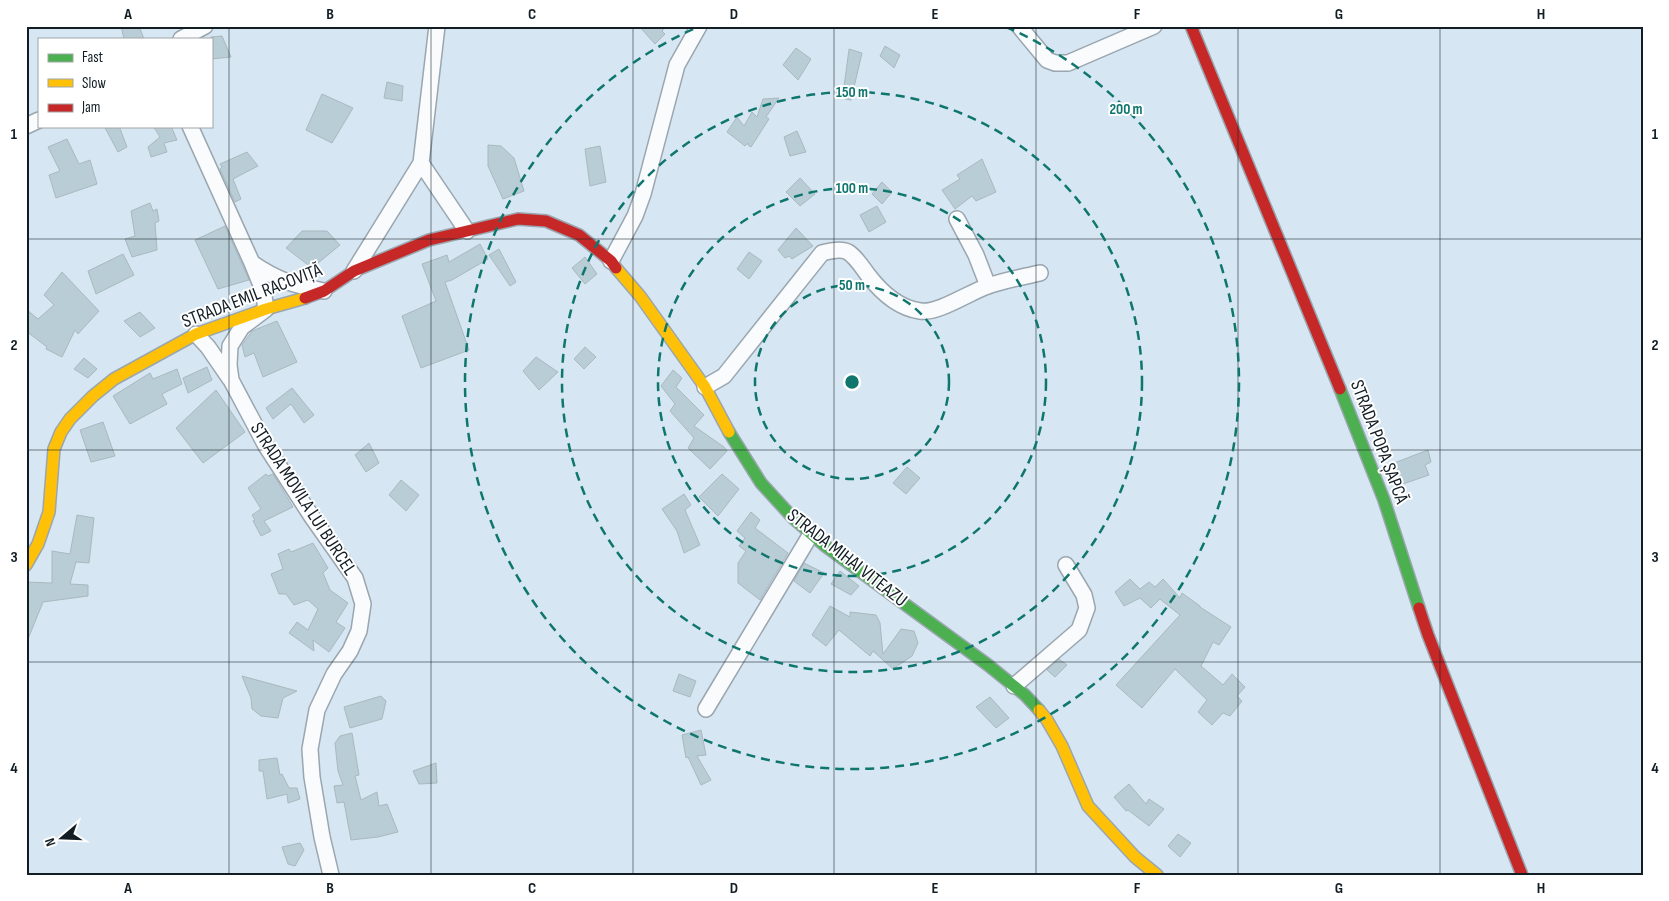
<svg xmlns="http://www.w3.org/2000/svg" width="1669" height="901" font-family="'Sofia Sans Condensed',sans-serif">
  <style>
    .building { fill: #b8cdd5; stroke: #abb8bf }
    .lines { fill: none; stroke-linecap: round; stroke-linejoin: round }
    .street-casing { stroke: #9aa6af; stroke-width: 18 }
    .fast-casing { stroke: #9aa6af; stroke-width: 14 }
    .slow-casing { stroke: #9aa6af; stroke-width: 14 }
    .jam-casing { stroke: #9aa6af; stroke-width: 14 }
    .street { stroke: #f9fbfd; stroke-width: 15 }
    .fast { stroke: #4caf50; stroke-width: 11 }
    .slow { stroke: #ffc107; stroke-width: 11 }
    .jam { stroke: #c62828; stroke-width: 11 }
    .grid { fill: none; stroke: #121d24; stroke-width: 1; stroke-opacity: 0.55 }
    .ring { fill: none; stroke: #0f766e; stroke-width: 2.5; stroke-dasharray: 9 6 }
    .labels { text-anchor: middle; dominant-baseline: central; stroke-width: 4; stroke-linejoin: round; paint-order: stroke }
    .street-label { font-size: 19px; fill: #121d24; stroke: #fff }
    .centre { fill: #0f766e; stroke: #fff; stroke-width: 2.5 }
    .ring-label { font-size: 15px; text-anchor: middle; font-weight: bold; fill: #0f766e; stroke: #fff; stroke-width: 4; stroke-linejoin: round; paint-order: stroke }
    .neatline { fill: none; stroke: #121d24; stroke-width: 2 }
    .grid-label { font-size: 16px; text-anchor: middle; font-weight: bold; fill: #121d24 }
  </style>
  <rect width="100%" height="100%" fill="#d6e6f2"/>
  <path class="building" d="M121,26H139L144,39H124Z
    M639,26H666L662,31L665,34L655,44Z
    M222,36L231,57L211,59V37Z
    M885,46L900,55L894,68L880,56Z
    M796,48L811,59L798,80L783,65Z
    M849,49L862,53L851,100L845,99L846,86L844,87Z
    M387,82L403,86L402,101L384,98Z
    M322,94L353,108L332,143L306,130Z
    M779,98L766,117L769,119L751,147L748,145V143L745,146L727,132L737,117L744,126L752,112L757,117L763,99Z
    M104,126H119L127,147L118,152Z
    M153,126H171L177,140L164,143L167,152L151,157L148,147L160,137Z
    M797,131L806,152L790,156L784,137Z
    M67,139L79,164L90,160L97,184L56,198L49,175L60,171L48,147Z
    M488,145L501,146L514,158L524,191L503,199L488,166Z
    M600,146L606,182L590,186L585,149Z
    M247,152L258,166L233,179L241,199L235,202L220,169L222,167L220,164Z
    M982,159L996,192L976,201L972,196L955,209L942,190L960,179L957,175Z
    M800,178L815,194L800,206L786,192Z
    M882,182L892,192L882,204L872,194Z
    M150,203L153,211L157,209L159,221L155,223L157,250L132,257L125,239L135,236L131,211Z
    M877,206L886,222L869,232L860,215Z
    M225,226L249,280L218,289L195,240Z
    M796,228L813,246L792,259L789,256L785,258L778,250Z
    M302,231H327L340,245L312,268L286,248Z
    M480,244L488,259L452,280L445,282L469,350L421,368L402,316L436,301L422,264L447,255L449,262Z
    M499,249L516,282L510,286L489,255Z
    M749,252L762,261L749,279L737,269Z
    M123,254L134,275L96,294L88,271Z
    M585,257L597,274L585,284L572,268Z
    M62,272L99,311L78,334L75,330L62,357L46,349L47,347L26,331V309L38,319L54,305L44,295Z
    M140,312L155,328L140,337L124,321Z
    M277,321L297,362L263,377L254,353L245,357L242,345L252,331Z
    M585,347L596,357L584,369L574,359Z
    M536,357L558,372L539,390L523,371Z
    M84,358L97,369L88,378L74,369Z
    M207,367L212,380L188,393L183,378Z
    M177,369L182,384L162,394L167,404L130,424L113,396L150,373L153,379Z
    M673,370L682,378L676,387L704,415L694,426L724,447L727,451L710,469L688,448L694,438L670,411L675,404L661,386Z
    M292,388L314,415L304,423L291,404L273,419L266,408Z
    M216,390L245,432L203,463L176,428Z
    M103,422L115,456L91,462L80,430Z
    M369,443L379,463L366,472L355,455Z
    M1428,450L1431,462L1425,465L1429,475L1403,484L1394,463Z
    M907,467L920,478L906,494L893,483Z
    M266,474L268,476L273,474L293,507L264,521L271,531L261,536L253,521L255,520L252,515L261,509L248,488Z
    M722,474L739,489L718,516L699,497Z
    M401,480L419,495L406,511L389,495Z
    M684,494L691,505L685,510L700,545L684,553L677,531L662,509Z
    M751,512L760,520L755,528L788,553L760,600L738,583V563L746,551L739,546L745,538L737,531Z
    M77,515L94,518L89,563L76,562L70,584L88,585V596L43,602L26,644V582L52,583V551L70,554Z
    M313,543L328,568L323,573L330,590L348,603L336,622L345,628L329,652L313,640L314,651L289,633L297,622L308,630L318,609L308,600L294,605L286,594H279L271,574L283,569L278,554L289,549L291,552Z
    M804,563L824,573L810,593L794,581Z
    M840,571L859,586L851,595L831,584Z
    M1130,579L1140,589L1149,582L1155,587L1163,579L1180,598L1182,593L1200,606V607L1231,627L1219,645L1213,642L1201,666L1223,685L1232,674L1245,687L1237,696L1242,701L1230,716L1223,713L1212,725L1198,712L1207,700L1175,669L1142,708L1116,685L1180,615L1160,599L1151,608L1140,598L1124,606L1115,592Z
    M830,606L850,617V612L876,615L880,623L883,654L901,629L914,631L918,643L912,656L893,669L873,651L870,656L839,630L826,646L812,635Z
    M1059,659L1067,665L1055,677L1047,670Z
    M679,674L696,681L690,697L673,691Z
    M242,676L297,691L283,698L278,718L261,716L252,709L251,698Z
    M381,696L386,701L382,719L350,728L344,707Z
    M990,697L1009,718L996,728L976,707Z
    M701,730L706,755L697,756L711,780L701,785L688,757L686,758L682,735Z
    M352,733L359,775L355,776L361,800L377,792L379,806L387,804L398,832L378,837L351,840L344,802L337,803L334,786L343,785L338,771L335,743L340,736Z
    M277,758L280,775L282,774L289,788H297L300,799L288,803L287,794L267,799L263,771H259V760Z
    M436,763L437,783L419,784L413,771Z
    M1129,784L1146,804L1149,799L1164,809L1149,826L1128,810L1126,811L1114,797Z
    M1178,834L1191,843L1180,857L1168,846Z
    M300,843L304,850L295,866L288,864L282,847Z"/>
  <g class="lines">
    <defs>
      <path id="street" d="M1019,26L1047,60L1055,63H1068L1154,26
        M181,39L205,26
        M26,126L39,120
        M190,126L252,263C278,281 294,285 324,291
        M421,163L467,231
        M957,219L976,255L988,286
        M611,261L635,216L643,194L677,65L699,26
        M252,263L263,290L266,309L242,327L230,346L229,365L231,380L266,446L312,517L355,578L363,604L359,631L350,651L334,674L317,710L310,749L312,777L322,837L331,875
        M354,271L421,163L437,26
        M196,334L208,347L230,379
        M705,387L724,376L822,253C829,251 841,248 848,252C856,257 862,267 868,275C881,292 898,308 920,311C938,314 970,292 988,286C1005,280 1023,277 1040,273
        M1014,686L1079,630L1087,608L1084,595L1066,565
        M706,709L811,534"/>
      <path id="fast" d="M1340,389L1384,500L1419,608
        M729,432L761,483L793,518L824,545L988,665L1025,695L1039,710"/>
      <path id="slow" d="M616,268L640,296L705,387L729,432
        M26,565L38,544L49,512L54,449L61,432L70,419L93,396L114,379L196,334L266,309L305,298
        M1039,710L1047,720L1062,746L1088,806L1135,857L1157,875"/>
      <path id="jam" d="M1191,26L1340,389
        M305,298L324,291L354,271L429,240L518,219L546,221L579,235L611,261L616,268
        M1419,608L1428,635L1522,875"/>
    </defs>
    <use href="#street" class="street-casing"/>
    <use href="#fast" class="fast-casing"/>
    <use href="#slow" class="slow-casing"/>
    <use href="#jam" class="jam-casing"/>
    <use href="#street" class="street"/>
    <use href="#fast" class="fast"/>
    <use href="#slow" class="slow"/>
    <use href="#jam" class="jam"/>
  </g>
  <path class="grid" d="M229,26V875M431,26V875M633,26V875M834,26V875M1036,26V875M1238,26V875M1440,26V875M26,239H1643M26,450H1643M26,662H1643"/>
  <g class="ring">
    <circle cx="852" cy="382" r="97"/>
    <circle cx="852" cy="382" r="194"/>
    <circle cx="852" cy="382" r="290"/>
    <path d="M1006 27A387 387 0 1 1 698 27"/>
  </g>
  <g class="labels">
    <g class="street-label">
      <text transform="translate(252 296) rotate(-21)">STRADA EMIL RACOVIȚĂ</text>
      <text transform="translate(1379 442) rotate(69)">STRADA POPA ȘAPCĂ</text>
      <text transform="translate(303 499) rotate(57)">STRADA MOVILA LUI BURCEL</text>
      <text transform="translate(847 558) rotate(38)">STRADA MIHAI VITEAZU</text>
    </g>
  </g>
  <circle cx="852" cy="382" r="8" class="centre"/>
  <g class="ring-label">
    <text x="852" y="97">150 m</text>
    <text x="1126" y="114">200 m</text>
    <text x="852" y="193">100 m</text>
    <text x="852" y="290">50 m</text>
  </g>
  <rect width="1669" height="901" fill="none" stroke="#ffffff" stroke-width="55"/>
  <rect x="38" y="38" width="175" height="90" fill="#ffffff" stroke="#a0a5a7"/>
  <rect x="48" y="54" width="25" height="8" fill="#4caf50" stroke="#a0a5a7"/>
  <text x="82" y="62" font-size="15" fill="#121d24">Fast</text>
  <rect x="48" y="79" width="25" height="8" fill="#ffc107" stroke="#a0a5a7"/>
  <text x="82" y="88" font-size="15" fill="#121d24">Slow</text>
  <rect x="48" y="104" width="25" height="8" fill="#c62828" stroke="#a0a5a7"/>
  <text x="82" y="112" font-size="15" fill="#121d24">Jam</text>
  <g transform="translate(62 838) rotate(251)" stroke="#ffffff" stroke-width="4" paint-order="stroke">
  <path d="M0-4L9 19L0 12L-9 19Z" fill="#121d24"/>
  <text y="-8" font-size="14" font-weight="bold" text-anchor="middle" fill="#121d24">N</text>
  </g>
  <rect x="28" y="28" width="1614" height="846" class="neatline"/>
  <g class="grid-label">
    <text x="128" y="19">A</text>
    <text x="330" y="19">B</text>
    <text x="532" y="19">C</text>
    <text x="734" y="19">D</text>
    <text x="935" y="19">E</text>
    <text x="1137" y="19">F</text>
    <text x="1339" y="19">G</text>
    <text x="1541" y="19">H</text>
    <text x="14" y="139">1</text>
    <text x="1655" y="139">1</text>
    <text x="14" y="350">2</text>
    <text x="1655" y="350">2</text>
    <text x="14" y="562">3</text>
    <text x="1655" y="562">3</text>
    <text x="14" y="773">4</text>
    <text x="1655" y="773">4</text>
    <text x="128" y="893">A</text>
    <text x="330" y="893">B</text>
    <text x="532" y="893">C</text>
    <text x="734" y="893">D</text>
    <text x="935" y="893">E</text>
    <text x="1137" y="893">F</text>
    <text x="1339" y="893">G</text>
    <text x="1541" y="893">H</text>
  </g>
</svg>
